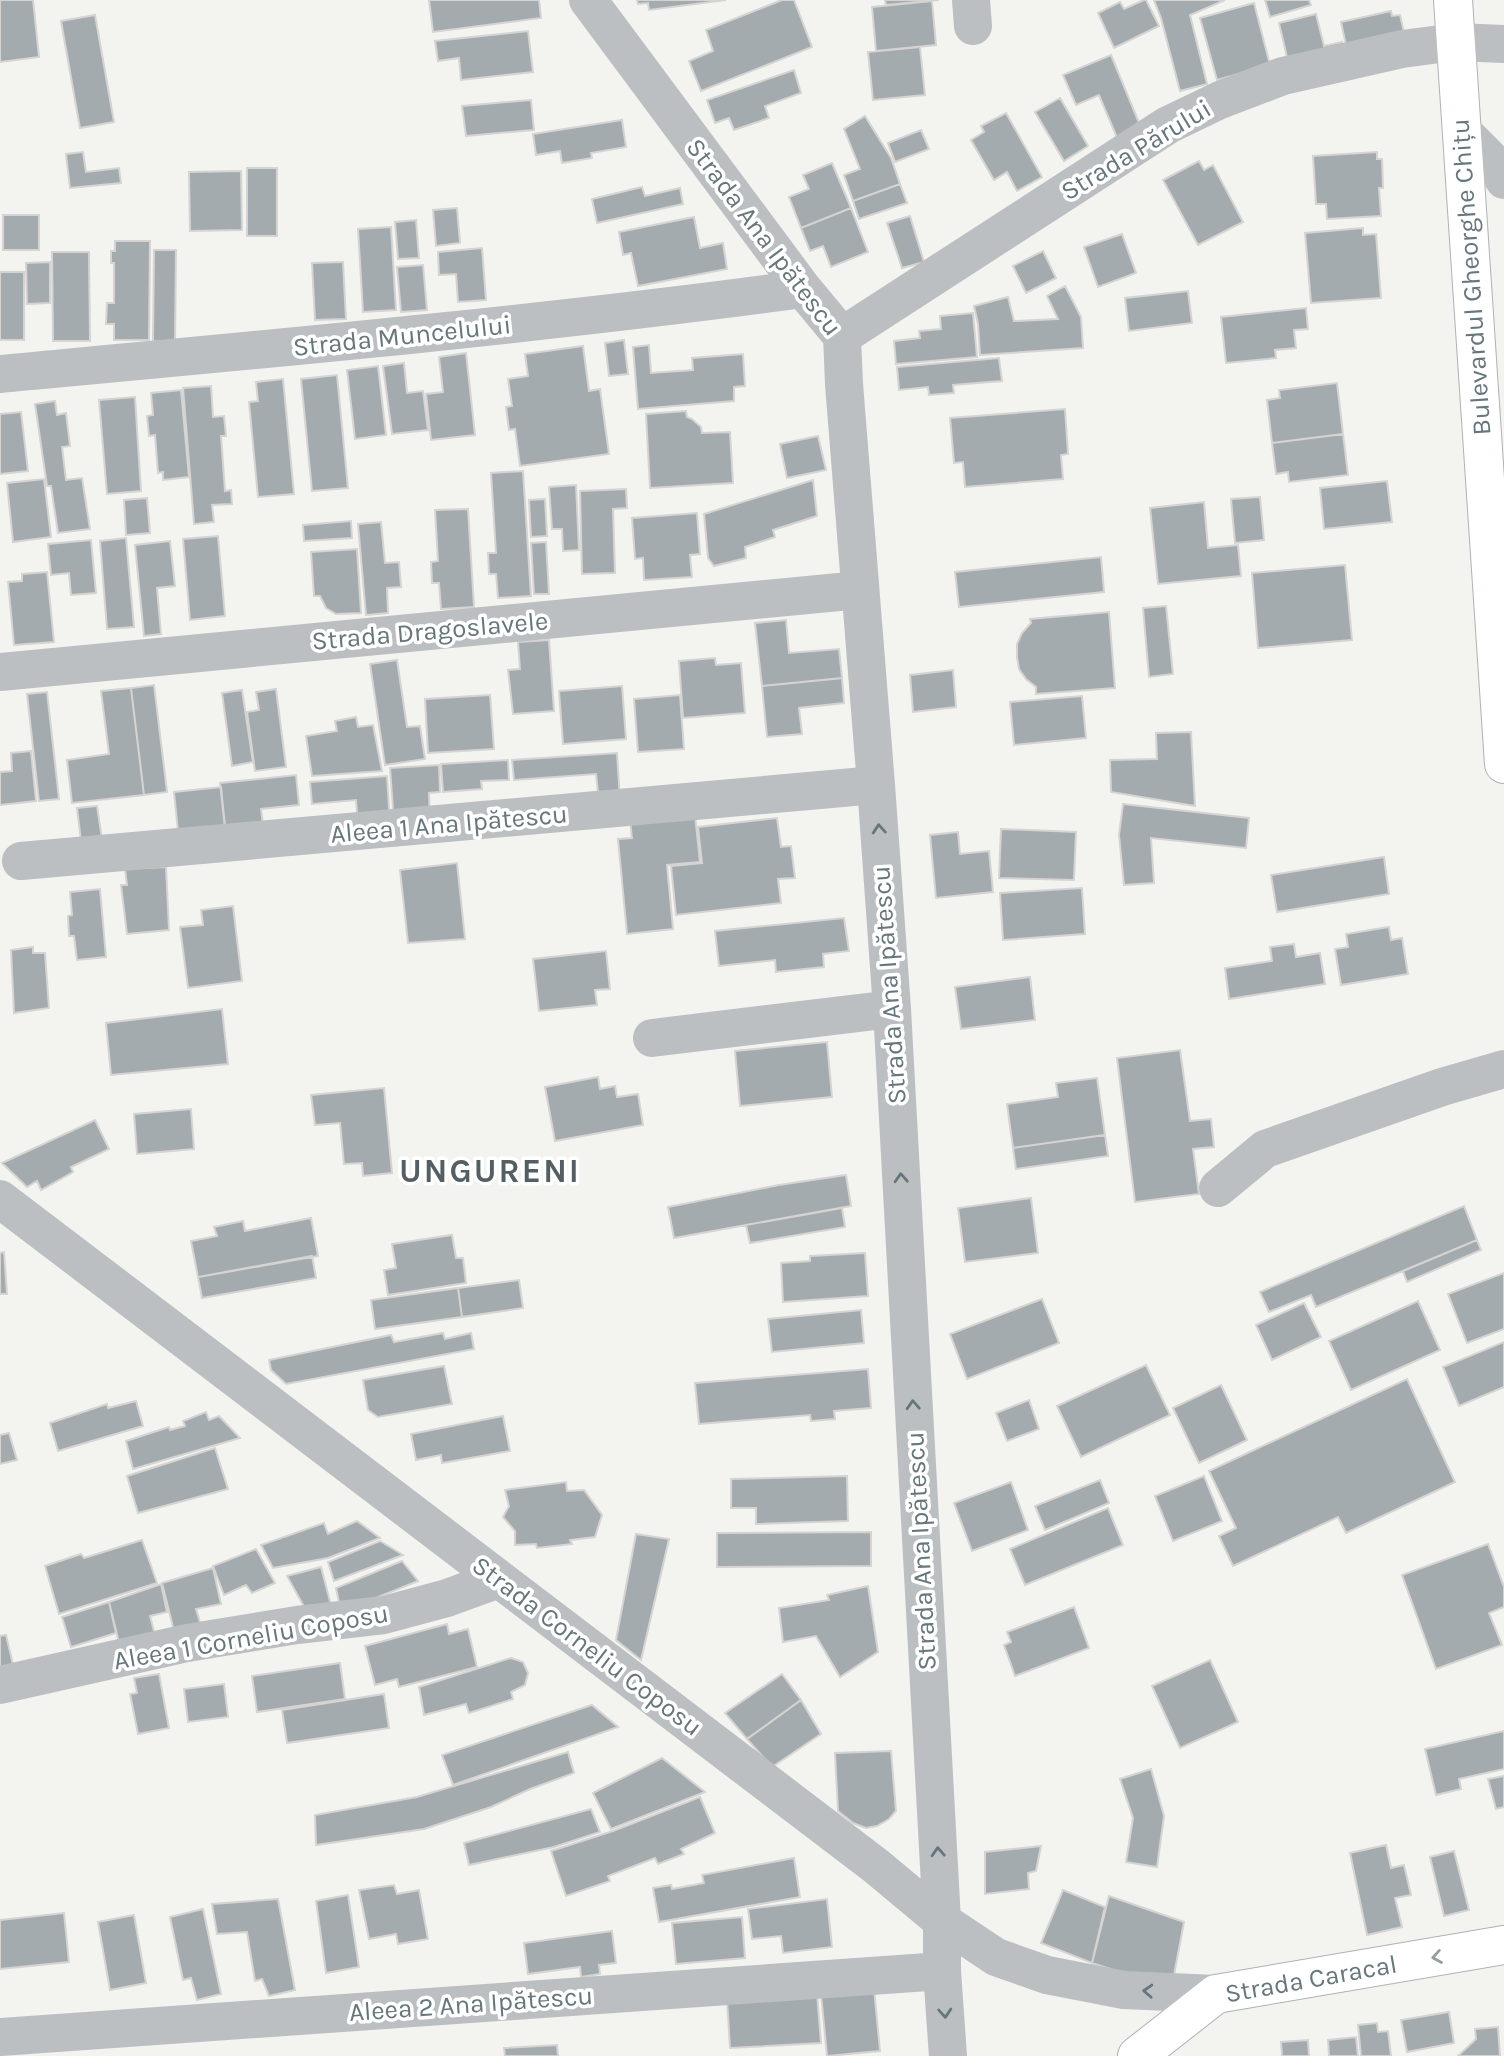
<svg xmlns="http://www.w3.org/2000/svg" width="1504" height="2056" font-family="Karla,sans-serif">
  <style>
    .building { fill: #a3abae; stroke: #d5d4d3; stroke-width: 2 }
    .lines { fill: none; stroke-linecap: round; stroke-linejoin: round }
    .major-casing { stroke: #adb2b4; stroke-width: 40 }
    .minor { stroke: #bbbfc1; stroke-width: 38 }
    .major { stroke: #fff; stroke-width: 38 }
    .oneway { stroke: #66767d }
    .oneway2 { stroke: #949fa4 }
    .labels { text-anchor: middle; dominant-baseline: central; stroke-width: 7; stroke-linejoin: round; paint-order: stroke }
    .street-label { font-size: 26px; fill: #66767d; stroke: #fff }
    .district-label { font-size: 33px; font-weight: bold; letter-spacing: 2px; fill: #535f63; stroke: #fff }
  </style>
  <rect width="100%" height="100%" fill="#f3f3f0"/>
  <path class="building" d="M0,0H33L39,57L0,62Z
    M429,0H539L541,18L433,32Z
    M637,0H726L649,10L648,3L638,4Z
    M782,0H794L812,47L701,91L689,61L713,51L706,30Z
    M885,0H939L886,5Z
    M1144,0H1146L1159,26L1114,48L1098,13L1120,2L1124,9Z
    M1154,0H1225L1190,15L1207,84L1180,91L1161,18Z
    M1265,0H1309L1311,5L1270,17Z
    M932,1L936,45L876,51L872,7Z
    M1254,3L1270,65L1217,80L1200,18Z
    M1391,11L1392,16L1400,15L1405,37L1347,50L1341,22Z
    M1316,14L1324,46L1342,42L1346,56L1290,70L1279,23Z
    M95,15L114,122L80,128L61,21Z
    M528,31L533,72L461,80L459,58L438,61L435,41Z
    M920,47L925,95L873,100L868,52Z
    M1111,55L1142,130L1118,140L1099,95L1076,105L1063,75Z
    M794,70L801,93L765,106L769,118L734,130L729,118L715,123L707,100Z
    M1060,98L1088,146L1064,161L1035,112Z
    M531,100L534,130L466,136L462,106Z
    M1006,113L1042,177L1017,191L1007,172L994,180L971,140L984,132L981,126Z
    M865,116L891,158L900,184L853,201L844,175L860,169L844,129Z
    M622,120L626,147L591,153L592,158L562,163L560,151L536,155L533,134Z
    M921,130L929,149L895,162L888,143Z
    M83,152L86,172L119,168L121,183L70,188L66,154Z
    M1377,152V159H1382L1383,188H1379L1381,216L1327,219L1326,204H1316L1313,156Z
    M1199,161L1204,170L1213,165L1243,222L1198,245L1163,180Z
    M832,163L851,208L801,228L789,197L809,189L803,175Z
    M247,168H277V236H247Z
    M241,171L242,230L190,231L189,172Z
    M900,184L907,203L859,219L853,201Z
    M642,187L645,196L680,188L683,204L597,223L592,199Z
    M457,208L460,243L436,246L433,210Z
    M851,208L868,252L831,267L823,246L810,251L801,228Z
    M3,215H39V250H3Z
    M910,216L924,262L902,268L887,223Z
    M694,217L700,248L723,243L727,269L638,286L631,253L623,255L619,232Z
    M416,220L419,258L398,259L395,222Z
    M391,227L396,310L363,312L358,229Z
    M1363,228V235L1376,234L1381,298L1311,303L1305,233Z
    M1122,234L1136,273L1098,287L1084,247Z
    M115,241H150L149,340H114V324H106L107,303H114V263H111V251H115Z
    M482,248L486,300L458,302L456,274L439,275L438,252Z
    M154,250H176L175,342L153,341Z
    M1043,251L1056,278L1026,293L1013,266Z
    M52,252H89L90,341H53Z
    M50,262V303L27,304L26,263Z
    M343,262L346,319L315,320L312,263Z
    M423,265L427,310L401,312L397,267Z
    M0,272H24V340H0Z
    M1065,286L1081,317L1083,348L980,355L978,324L974,306L1008,297L1014,321L1058,319L1047,296Z
    M1188,291L1192,323L1129,331L1125,298Z
    M1306,308L1308,329L1294,330L1296,348L1275,350L1276,358L1226,363L1221,317Z
    M973,313L977,357L896,364L894,341L920,338L919,331L941,329L940,316Z
    M624,340L628,374L609,376L605,343Z
    M649,345L651,373L693,370L692,358L743,354L745,386L734,387V401L638,409L633,347Z
    M583,346L589,391L600,389L609,454L520,466L515,429L509,430L506,407L512,406L508,379L528,376L525,354Z
    M466,353L475,435L431,440L426,394L443,392L439,357Z
    M999,358L1002,381L953,385L954,393L929,395L928,387L899,390L897,367Z
    M404,363L407,393L423,391L428,430L392,434L383,366Z
    M378,366L386,435L355,439L347,370Z
    M337,375L348,488L312,491L301,379Z
    M283,379L294,494L258,497L249,402L258,401L256,382Z
    M1337,383L1343,434L1272,443L1267,400L1280,398L1279,390Z
    M211,386L213,417L224,416L226,436H221L225,491L231,490L232,504L212,505L214,522L194,524L183,388Z
    M181,390L189,477L163,480V472L158,473L155,435L149,436L147,416L153,415L151,393Z
    M135,397L141,491L107,494L99,400Z
    M55,401L57,415L66,413L70,446L62,447L66,480L82,478L90,529L58,533L51,486H47L35,404Z
    M1065,409L1068,454L1061,455L1063,479L965,487L963,462L954,463L950,418Z
    M686,411L687,417L692,419L701,427L702,433L730,432L733,483L650,488L646,414Z
    M21,412L28,471L0,474V414Z
    M1343,434L1348,475L1289,482L1288,472L1276,474L1272,443Z
    M818,436L826,470L787,478L780,444Z
    M523,471L531,596L498,598L496,574H489L488,553H496L491,473Z
    M44,479L51,537L13,542L7,483Z
    M813,480L817,516L773,530L775,537L745,547L746,558L714,566L708,558L704,514Z
    M1387,481L1392,522L1324,529L1320,488Z
    M576,485L579,550L563,551L562,529H552L549,487Z
    M626,489L627,508L613,509L615,573L582,574L580,491Z
    M1260,497L1264,540L1235,543L1231,499Z
    M147,498L150,533L126,535L124,500Z
    M545,499L547,536L531,537L529,500Z
    M1204,502L1208,548L1238,545L1241,576L1158,584L1150,508Z
    M468,509L474,607L441,609L439,583H432L431,562L438,561L435,510Z
    M697,513L700,554L690,555L692,577L644,580L643,558L635,559L632,518Z
    M351,521L352,538L304,541L303,525Z
    M381,522L385,563L399,562L401,587L387,588L388,613L366,615L358,524Z
    M218,536L225,616L190,620L183,539Z
    M126,538L134,627L107,629L100,541Z
    M91,540L96,593L71,595L69,573L51,575L48,544Z
    M170,541L175,586L157,588L161,634L144,636L135,545Z
    M546,542L549,594H534L531,543Z
    M357,549L361,613L336,614L326,608L320,596H314L311,552Z
    M1101,557L1104,592L959,607L955,572Z
    M1345,565L1352,640L1258,648L1252,573Z
    M47,572L54,642L14,645L8,582L22,581V574Z
    M1166,606L1173,674L1149,677L1143,608Z
    M1109,612L1115,688L1036,694V687L1026,679L1019,669L1017,657V644L1022,633L1031,623L1030,619Z
    M786,620L789,653L839,649L842,678L762,686L755,623Z
    M549,640L554,711L513,714L508,670L520,669L518,642Z
    M715,658L716,665L741,663L745,713L683,718L679,661Z
    M397,660L407,727L420,726L425,759L385,765L370,664Z
    M953,670L956,707L913,712L910,675Z
    M842,678L844,703L799,708L802,734L767,737L762,686Z
    M154,685L167,792L144,795L131,688Z
    M622,686L626,739L563,744L559,691Z
    M131,688L144,795L72,803L67,760L109,754L101,691Z
    M276,689L286,767L255,771L247,712L259,710L256,692Z
    M242,690L253,762L232,766L222,693Z
    M47,692L59,799L39,801L27,694Z
    M490,695L494,749L428,753L425,699Z
    M680,695L684,749L638,752L634,699Z
    M1082,696L1086,738L1014,745L1010,702Z
    M356,717L358,727L373,725L382,771L312,776L306,736L337,731L335,721Z
    M1191,732L1195,806L1111,792L1110,760L1157,759L1156,733Z
    M31,751L36,801L0,805V772L12,771L11,753Z
    M617,753L620,799L599,801L596,774L514,780L512,760Z
    M508,760L509,780L481,781L482,789L443,792L441,764Z
    M439,765L440,792L429,793L430,820L394,823L390,768Z
    M296,775L299,805L261,809L264,834L226,838L220,783Z
    M387,776L390,823L358,825L356,800L312,804L310,782Z
    M221,787L226,836L179,841L174,792Z
    M1123,804L1249,818L1246,848L1151,838L1154,883L1124,885L1119,835Z
    M97,806L102,839L81,841L77,808Z
    M695,815L700,862L667,865L673,929L627,934L618,839L632,838L630,821Z
    M777,818L781,847L791,846L795,878L778,879L781,903L676,915L671,866L702,863L698,827Z
    M1001,829L1076,832L1074,880L999,878Z
    M958,832L960,854L989,851L993,892L936,898L930,835Z
    M1384,857L1389,894L1277,912L1271,875Z
    M457,863L465,939L408,943L400,870Z
    M166,867L169,930L127,934L121,885H127L125,869Z
    M1082,888L1085,934L1003,940L1000,893Z
    M100,889L106,957L77,960L74,936H69L68,916L72,915L70,892Z
    M233,906L242,981L188,988L180,927L203,925L201,910Z
    M844,918L849,951L823,954L824,967L776,972L775,960L719,966L715,931Z
    M1389,927L1391,940L1402,938L1408,974L1341,985L1335,949L1348,947L1346,934Z
    M1294,944L1296,957L1320,953L1325,984L1229,999L1225,968L1272,961L1270,947Z
    M33,947V953H45L49,1008L14,1013L11,950Z
    M606,951L610,989L595,990L597,1005L539,1011L533,959Z
    M1030,977L1035,1020L961,1029L955,987Z
    M222,1009L228,1064L111,1075L106,1023Z
    M827,1042L832,1097L740,1106L735,1051Z
    M1180,1050L1190,1121L1211,1119L1214,1147L1193,1149L1199,1194L1135,1202L1117,1058Z
    M598,1077L600,1089L615,1086L617,1097L638,1094L643,1125L555,1141L545,1087Z
    M1097,1078L1105,1135L1013,1148L1007,1104L1058,1097L1056,1083Z
    M384,1088L392,1173L363,1176L362,1163L344,1164L340,1123L315,1125L311,1095Z
    M191,1109L194,1149L137,1154L134,1114Z
    M95,1120L109,1149L71,1167L73,1172L41,1190L37,1181L27,1187L2,1163Z
    M1105,1135L1108,1156L1016,1169L1013,1148Z
    M846,1175L851,1206L674,1238L668,1207L779,1185Z
    M1031,1198L1038,1253L965,1262L958,1208Z
    M1464,1206L1477,1240L1316,1307L1311,1295L1269,1312L1260,1292Z
    M842,1208L845,1227L750,1243L746,1225Z
    M311,1218L318,1256L198,1277L191,1241L217,1236L214,1227L243,1221L245,1231Z
    M452,1235L456,1258H463L466,1283L388,1295L384,1270L396,1268L392,1244Z
    M1477,1240L1481,1250L1407,1282L1403,1271Z
    M4,1252L7,1294H0V1253Z
    M865,1253L868,1296L783,1302L781,1263L810,1261V1256Z
    M312,1256L316,1278L202,1298L198,1277Z
    M1504,1273V1329L1467,1343L1448,1294Z
    M519,1280L523,1308L462,1317L458,1288Z
    M458,1288L462,1317L375,1329L371,1300Z
    M1042,1299L1059,1343L967,1379L950,1334Z
    M1418,1301L1440,1350L1351,1390L1329,1341Z
    M1304,1303L1321,1337L1272,1360L1256,1325Z
    M861,1310L864,1343L772,1352L768,1319Z
    M443,1333L445,1339L471,1333L474,1349L286,1384L271,1370L269,1360L391,1335L394,1342Z
    M1504,1342V1387L1459,1406L1443,1367Z
    M1146,1365L1170,1415L1081,1457L1057,1406Z
    M444,1366L452,1404L378,1417L368,1410L363,1380Z
    M868,1369L871,1408L834,1411L835,1419L811,1421L810,1415L699,1424L695,1383Z
    M1407,1379L1455,1482L1346,1533L1338,1517L1233,1566L1219,1536L1236,1528L1209,1471Z
    M1221,1385L1247,1440L1199,1463L1173,1408Z
    M1029,1400L1039,1429L1007,1441L996,1413Z
    M136,1401L143,1426L58,1451L50,1423L107,1404L108,1408Z
    M206,1412L209,1420L219,1416L240,1438L133,1469L126,1441L169,1427L170,1430L185,1426L183,1421Z
    M503,1416L510,1451L442,1463L441,1455L416,1460L411,1434Z
    M9,1433L17,1460L0,1464V1435Z
    M215,1448L228,1489L138,1513L127,1476Z
    M847,1476L848,1521L756,1524V1508H731V1479Z
    M1204,1476L1222,1521L1173,1541L1155,1496Z
    M1100,1480L1109,1503L1045,1530L1035,1506Z
    M566,1482L567,1491L584,1490L602,1515L595,1537L570,1540L572,1544L537,1548L536,1544L515,1545V1531L503,1517L509,1506L505,1490Z
    M1011,1482L1028,1530L972,1551L954,1503Z
    M1108,1508L1123,1545L1025,1585L1010,1549Z
    M357,1521L380,1538L328,1558L273,1568L261,1545L324,1523L328,1534Z
    M871,1532V1566L717,1567V1533Z
    M636,1534L669,1539L641,1660L616,1640Z
    M142,1540L157,1583L59,1614L45,1566L81,1554L84,1558Z
    M380,1541L403,1555L334,1581L328,1562Z
    M1488,1544L1504,1587V1607L1489,1613L1502,1645L1436,1669L1402,1575Z
    M256,1549L275,1583L252,1593L246,1585L224,1595L213,1566Z
    M402,1561L418,1581L341,1612L336,1588Z
    M321,1567L332,1609L307,1612L287,1576Z
    M213,1568L221,1604L196,1609L202,1629L175,1635L162,1583Z
    M161,1584L167,1612L150,1616L156,1639L120,1647L109,1602Z
    M868,1586L878,1652L840,1677L816,1636L783,1642L779,1608L829,1600L827,1595Z
    M109,1602L116,1633L71,1647L62,1617Z
    M1074,1607L1089,1648L1015,1676L1004,1645L1011,1642L1007,1632Z
    M447,1624L449,1634L468,1629L477,1667L399,1687L397,1679L375,1685L365,1646Z
    M6,1635L15,1673L0,1676V1636Z
    M511,1658L523,1662L528,1673L525,1685L511,1692L513,1699L469,1713L466,1704L424,1715L419,1687Z
    M1210,1660L1238,1722L1180,1748L1152,1686Z
    M340,1663L345,1699L257,1712L252,1676Z
    M159,1674L169,1728L138,1734L130,1694L137,1693L134,1678Z
    M782,1674L801,1700L747,1739L725,1713Z
    M224,1684L228,1717L188,1722L184,1689Z
    M384,1694L389,1728L287,1743L282,1710Z
    M801,1700L821,1734L772,1767L747,1739Z
    M592,1705L618,1727L453,1785L442,1755Z
    M1504,1731V1769L1459,1779L1461,1789L1436,1795L1425,1749Z
    M891,1751L896,1811L889,1819L877,1826L866,1828L853,1823L838,1811L835,1753Z
    M568,1752L574,1773L530,1789L491,1807L424,1829L316,1845L315,1815L417,1797Z
    M662,1758L705,1792L611,1829L593,1793Z
    M1151,1769L1164,1816L1157,1867L1126,1862L1133,1818L1120,1779Z
    M1504,1776V1807L1496,1809L1488,1779Z
    M700,1797L715,1833L681,1849L684,1854L658,1864L655,1858L608,1876L610,1881L566,1896L551,1851L613,1831Z
    M591,1809L600,1832L554,1847L469,1865L464,1843Z
    M1386,1845L1391,1868L1404,1865L1411,1895L1395,1898L1402,1927L1367,1935L1350,1853Z
    M1041,1846L1036,1871L1028,1873L1029,1889L985,1894V1852Z
    M1454,1851L1469,1910L1444,1916L1430,1857Z
    M794,1858L800,1897L659,1922L653,1888L671,1885L672,1889L704,1883L702,1875Z
    M394,1885L397,1894L419,1890L428,1939L398,1944L396,1934L369,1939L359,1890Z
    M1063,1890L1105,1907L1092,1963L1041,1943Z
    M348,1895L359,1967L326,1973L316,1901Z
    M1109,1896L1184,1922L1174,1975L1141,1979L1092,1963Z
    M278,1899L295,1990L269,1996L262,1979L255,1981L247,1932L217,1934L212,1904Z
    M827,1899L832,1947L783,1953L781,1936L752,1939L748,1909Z
    M203,1909L221,1994L197,2000L191,1978L183,1980L170,1917Z
    M64,1913L69,1962L0,1969V1920Z
    M134,1915L146,1983L110,1990L98,1922Z
    M742,1917L745,1958L676,1964L672,1923Z
    M612,1931L616,1963L599,1965L600,1974L581,1977L580,1967L528,1974L524,1943Z
    M874,1989L880,2051L827,2056L821,1994Z
    M817,1993L821,2043L730,2048L727,1999Z
    M1449,2012L1454,2043L1407,2052L1401,2020Z
    M1377,2023L1378,2032L1388,2031L1391,2056H1361L1358,2025Z
    M1498,2027L1500,2056H1458L1476,2039L1475,2029Z
    M1356,2037L1358,2056H1329L1328,2040Z
    M1308,2040L1309,2056H1282L1281,2042Z
    M557,2045L558,2056H505L504,2048Z"/>
  <g class="lines">
    <defs>
      <path id="major" d="M1453,0L1504,764
        M1137,2056L1216,1994L1504,1945"/>
    </defs>
    <use href="#major" class="major-casing"/>
    <path class="minor" d="M588,0L803,289L842,336L844,384L876,785L892,1009L942,1921V1971L948,2056
      M971,0L973,26
      M1462,131L1491,160L1504,180
      M842,336L1168,125L1220,100L1283,76L1402,49L1455,42L1504,44
      M0,374C268,349 537,325 803,289
      M0,672L860,590
      M21,861L876,785
      M652,1038L892,1009
      M1218,1188L1265,1149L1442,1087L1504,1069
      M0,1199L876,1866L942,1921L996,1957L1047,1975L1124,1990L1216,1994
      M0,1685L187,1643L297,1625L384,1615L447,1598L499,1579
      M0,2037L942,1971"/>
    <use href="#major" class="major"/>
  </g>
  <defs><path id="oneway-chevron" d="M-2-3.5L2.5 0L-2 3.5" fill="none" stroke-width="1.6" stroke-linecap="round" stroke-linejoin="round" transform="scale(1.75)"/></defs>
  <g class="oneway">
    <use href="#oneway-chevron" transform="translate(879 829) rotate(-94)"/>
    <use href="#oneway-chevron" transform="translate(901 1178) rotate(-93)"/>
    <use href="#oneway-chevron" transform="translate(913 1405) rotate(-93)"/>
    <use href="#oneway-chevron" transform="translate(938 1852) rotate(-93)"/>
    <use href="#oneway-chevron" transform="translate(1148 1991) rotate(-177)"/>
    <use href="#oneway-chevron" transform="translate(945 2013) rotate(86)"/>
  </g>
  <use class="oneway2" href="#oneway-chevron" transform="translate(1437 1957) rotate(170)"/>
  <g class="labels">
    <g class="street-label">
      <text transform="translate(1136 150) rotate(-31)">Strada Părului</text>
      <text transform="translate(764 237) rotate(53)">Strada Ana Ipătescu</text>
      <text transform="translate(1471 277) rotate(-94)">Bulevardul Gheorghe Chițu</text>
      <text transform="translate(402 336) rotate(-6)">Strada Muncelului</text>
      <text transform="translate(430 631) rotate(-5)">Strada Dragoslavele</text>
      <text transform="translate(449 824) rotate(-5)">Aleea 1 Ana Ipătescu</text>
      <text transform="translate(889 985) rotate(-94)">Strada Ana Ipătescu</text>
      <text transform="translate(921 1551) rotate(-93)">Strada Ana Ipătescu</text>
      <text transform="translate(251 1637) rotate(-10)">Aleea 1 Corneliu Coposu</text>
      <text transform="translate(587 1646) rotate(37)">Strada Corneliu Coposu</text>
      <text transform="translate(1311 1979) rotate(-10)">Strada Caracal</text>
      <text transform="translate(471 2004) rotate(-4)">Aleea 2 Ana Ipătescu</text>
    </g>
    <g class="district-label">
      <text x="490" y="1171">UNGURENI</text>
    </g>
  </g>
</svg>
